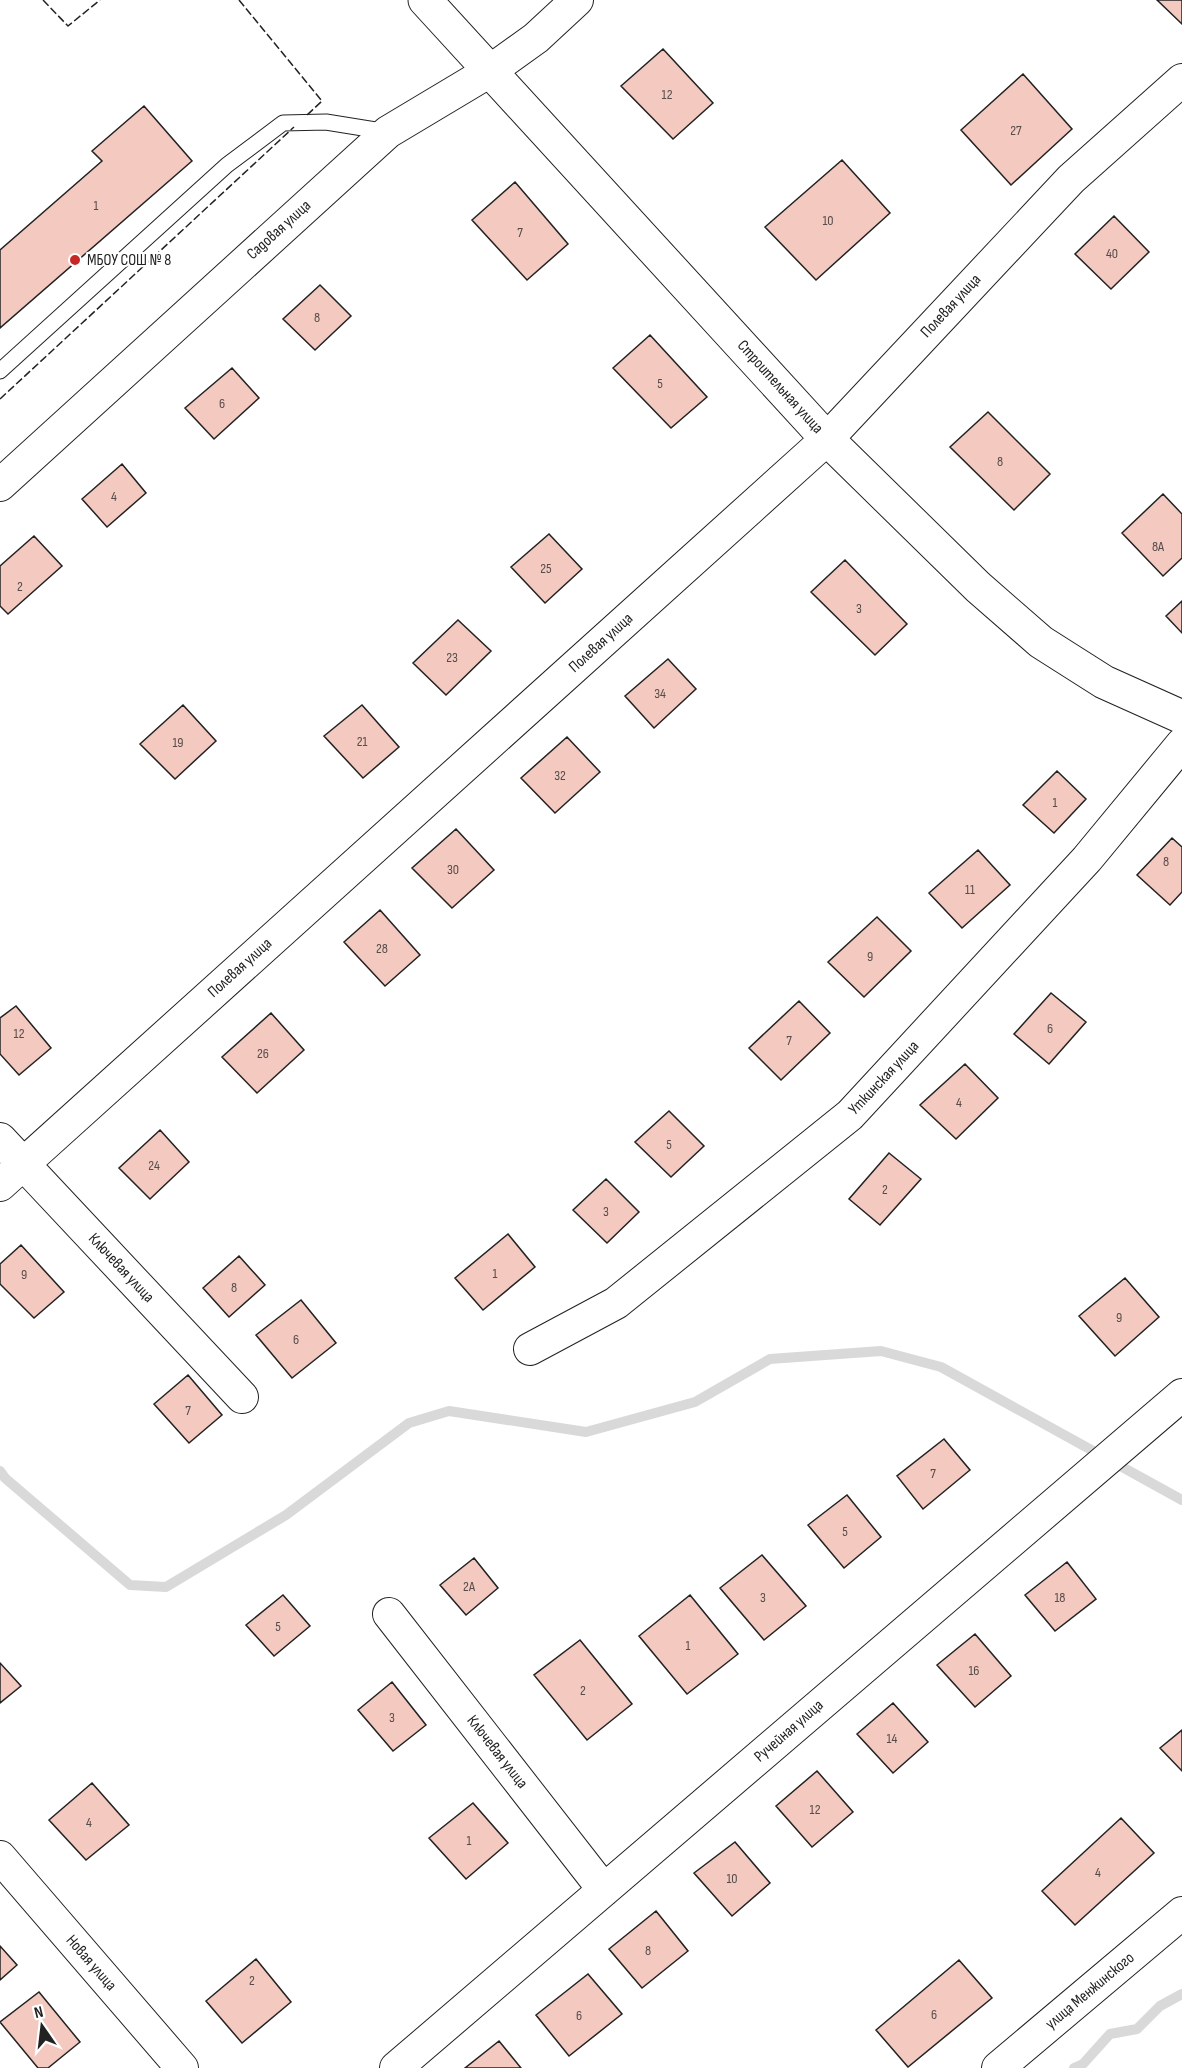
<svg xmlns="http://www.w3.org/2000/svg" width="1182" height="2068" font-family="'Sofia Sans Condensed',sans-serif">
  <style>
    .lines { fill: none; stroke-linecap: round; stroke-linejoin: round }
    .stream { stroke: #d9d9d9; stroke-width: 10 }
    .building { fill: #f3c9c0; stroke: #222; stroke-width: 1.5 }
    .service-casing { stroke: #222; stroke-width: 17 }
    .minor-casing { stroke: #222; stroke-width: 34 }
    .tertiary-casing { stroke: #222; stroke-width: 35 }
    .service { stroke: #fff; stroke-width: 15 }
    .minor { stroke: #fff; stroke-width: 32 }
    .tertiary { stroke: #fff; stroke-width: 33 }
    .fence { stroke: #222; stroke-width: 1.5; stroke-dasharray: 8 3; stroke-linecap: butt }
    .poi-dot { fill: #c62828; stroke: #fff; stroke-width: 2 }
    .labels { text-anchor: middle; dominant-baseline: central; stroke-width: 4.5; stroke-linejoin: round; paint-order: stroke }
    .number-label { font-size: 14px; fill: #564c4a }
    .street-label { font-size: 16px; fill: #222; stroke: #fff }
    .poi-label { font-size: 16px; fill: #222; stroke: #fff; text-anchor: start }
  </style>
  <rect width="100%" height="100%" fill="#fff"/>
  <g class="lines">
    <path class="stream" d="M0,1471L5,1478L130,1585L166,1587L286,1515L409,1423L449,1411L586,1432L695,1402L770,1359L881,1351L941,1367L1182,1500
      M1074,2068L1083,2064L1110,2034L1137,2029L1160,2006L1182,1994"/>
  </g>
  <path class="building" d="M1157,0H1182V24Z
    M663,49L713,103L673,139L621,86Z
    M1023,74L1072,129L1011,185L961,130Z
    M144,106L192,161L0,328V250L102,161L92,151Z
    M842,160L890,213L816,280L765,227Z
    M515,182L568,244L527,280L472,220Z
    M1114,216L1149,252L1111,289L1075,254Z
    M320,285L351,316L315,350L283,319Z
    M650,335L707,397L671,428L613,368Z
    M232,368L259,398L214,439L185,408Z
    M988,412L1050,474L1014,510L950,447Z
    M122,464L146,493L107,527L82,499Z
    M1163,494L1182,514V558L1163,576L1122,533Z
    M549,534L582,569L545,603L511,567Z
    M34,536L62,566L8,614L0,606V566Z
    M845,560L907,624L875,655L811,592Z
    M1182,601V633L1166,616Z
    M458,620L491,651L446,695L413,663Z
    M668,659L696,689L654,728L625,696Z
    M183,705L216,741L175,779L140,744Z
    M362,705L399,747L363,778L324,736Z
    M567,737L600,772L555,813L521,778Z
    M1057,771L1086,799L1054,833L1023,805Z
    M456,829L494,870L452,908L412,868Z
    M1172,838L1182,847V892L1170,905L1137,875Z
    M978,850L1010,885L962,928L929,893Z
    M380,910L420,955L385,986L344,942Z
    M877,917L911,951L864,997L828,962Z
    M1051,993L1086,1022L1049,1064L1014,1034Z
    M799,1001L830,1033L781,1080L749,1048Z
    M16,1006L51,1048L19,1075L0,1054V1018Z
    M271,1013L304,1050L257,1093L222,1057Z
    M965,1064L998,1098L956,1139L920,1105Z
    M669,1111L704,1146L671,1177L635,1142Z
    M160,1130L189,1162L150,1199L119,1168Z
    M889,1153L921,1179L880,1225L849,1199Z
    M606,1179L639,1212L607,1243L573,1210Z
    M508,1234L535,1267L483,1310L455,1278Z
    M21,1245L64,1292L34,1318L0,1284V1264Z
    M239,1256L265,1285L229,1317L203,1288Z
    M1125,1278L1159,1317L1115,1356L1079,1316Z
    M301,1300L336,1343L292,1378L256,1335Z
    M188,1375L222,1415L189,1443L154,1404Z
    M944,1439L970,1470L923,1509L897,1476Z
    M847,1495L881,1537L844,1568L808,1525Z
    M762,1555L806,1606L764,1640L720,1588Z
    M474,1558L498,1588L466,1615L440,1585Z
    M1067,1562L1096,1599L1055,1631L1025,1595Z
    M283,1595L310,1626L274,1656L246,1625Z
    M690,1595L738,1654L687,1694L639,1636Z
    M975,1634L1011,1676L975,1707L937,1665Z
    M580,1640L632,1704L587,1740L534,1675Z
    M0,1663L21,1686L0,1703Z
    M392,1682L426,1725L393,1751L358,1710Z
    M893,1703L928,1742L893,1773L857,1734Z
    M1182,1730V1771L1160,1748Z
    M817,1771L853,1812L812,1847L776,1806Z
    M92,1783L129,1825L86,1860L49,1820Z
    M473,1803L508,1843L466,1879L429,1838Z
    M1121,1818L1154,1853L1075,1925L1042,1891Z
    M735,1842L770,1883L732,1916L694,1873Z
    M656,1911L688,1951L642,1988L609,1949Z
    M0,1946L17,1965L0,1980Z
    M256,1959L291,2002L242,2043L206,2001Z
    M959,1960L992,1998L908,2067L876,2030Z
    M588,1974L622,2014L569,2056L536,2015Z
    M39,1992L80,2042L48,2068H38L0,2022Z
    M499,2041L521,2068H465Z"/>
  <g class="lines">
    <defs>
      <path id="service" d="M0,371L227,165L283,123L326,122L388,132"/>
      <path id="minor" d="M0,485L388,132L490,71L536,38L577,0
        M0,1139L242,1397
        M0,1185L827,439L1071,179L1182,80
        M530,1349L616,1303L850,1115L1087,859L1182,744
        M389,1614L604,1890
        M0,1857L182,2068
        M396,2068L1182,1395
        M998,2068L1182,1913"/>
      <path id="tertiary" d="M425,0L827,439L978,587L1041,642L1104,682L1182,717"/>
    </defs>
    <use href="#service" class="service-casing"/>
    <use href="#minor" class="minor-casing"/>
    <use href="#tertiary" class="tertiary-casing"/>
    <use href="#service" class="service"/>
    <use href="#minor" class="minor"/>
    <use href="#tertiary" class="tertiary"/>
    <path class="fence" d="M43,0L68,26L100,0
      M239,0L322,101L305,117
      M0,399L294,127"/>
  </g>
  <circle class="poi-dot" cx="75" cy="260" r="6"/>
  <g class="labels">
    <g class="number-label">
      <text x="667" y="94">12</text>
      <text x="1016" y="130">27</text>
      <text x="96" y="205">1</text>
      <text x="828" y="220">10</text>
      <text x="520" y="232">7</text>
      <text x="1112" y="253">40</text>
      <text x="317" y="317">8</text>
      <text x="660" y="383">5</text>
      <text x="222" y="403">6</text>
      <text x="1000" y="461">8</text>
      <text x="114" y="496">4</text>
      <text x="1158" y="546">8А</text>
      <text x="546" y="568">25</text>
      <text x="20" y="586">2</text>
      <text x="859" y="608">3</text>
      <text x="452" y="657">23</text>
      <text x="660" y="693">34</text>
      <text x="362" y="741">21</text>
      <text x="178" y="742">19</text>
      <text x="560" y="775">32</text>
      <text x="1055" y="802">1</text>
      <text x="1166" y="861">8</text>
      <text x="453" y="869">30</text>
      <text x="970" y="889">11</text>
      <text x="382" y="948">28</text>
      <text x="870" y="956">9</text>
      <text x="1050" y="1028">6</text>
      <text x="19" y="1033">12</text>
      <text x="789" y="1040">7</text>
      <text x="263" y="1053">26</text>
      <text x="959" y="1102">4</text>
      <text x="669" y="1144">5</text>
      <text x="154" y="1165">24</text>
      <text x="885" y="1189">2</text>
      <text x="606" y="1211">3</text>
      <text x="495" y="1273">1</text>
      <text x="24" y="1274">9</text>
      <text x="234" y="1287">8</text>
      <text x="1119" y="1317">9</text>
      <text x="296" y="1339">6</text>
      <text x="188" y="1410">7</text>
      <text x="933" y="1473">7</text>
      <text x="845" y="1531">5</text>
      <text x="469" y="1586">2А</text>
      <text x="763" y="1597">3</text>
      <text x="1060" y="1597">18</text>
      <text x="278" y="1626">5</text>
      <text x="688" y="1645">1</text>
      <text x="974" y="1670">16</text>
      <text x="583" y="1690">2</text>
      <text x="392" y="1717">3</text>
      <text x="892" y="1738">14</text>
      <text x="815" y="1809">12</text>
      <text x="89" y="1822">4</text>
      <text x="469" y="1840">1</text>
      <text x="1098" y="1872">4</text>
      <text x="732" y="1878">10</text>
      <text x="648" y="1950">8</text>
      <text x="252" y="1980">2</text>
      <text x="934" y="2014">6</text>
      <text x="579" y="2015">6</text>
    </g>
    <g class="street-label">
      <text transform="translate(279 230) rotate(-42)">Садовая улица</text>
      <text transform="translate(951 306) rotate(-47)">Полевая улица</text>
      <text transform="translate(780 387) rotate(48)">Строительная улица</text>
      <text transform="translate(601 643) rotate(-42)">Полевая улица</text>
      <text transform="translate(240 968) rotate(-42)">Полевая улица</text>
      <text transform="translate(884 1078) rotate(-47)">Уткинская улица</text>
      <text transform="translate(121 1268) rotate(47)">Ключевая улица</text>
      <text transform="translate(789 1731) rotate(-41)">Ручейная улица</text>
      <text transform="translate(497 1752) rotate(52)">Ключевая улица</text>
      <text transform="translate(91 1963) rotate(49)">Новая улица</text>
      <text transform="translate(1090 1991) rotate(-40)">улица Менжинского</text>
    </g>
    <g class="poi-label">
      <text x="87" y="260">МБОУ СОШ № 8</text>
    </g>
  </g>
  <g transform="translate(42 2026) rotate(346)" stroke="#ffffff" stroke-width="4.5" paint-order="stroke">
  <path d="M0-4.5L10 22L0 15L-10 22Z" fill="#222222"/>
  <text y="-9" font-size="16" font-weight="bold" text-anchor="middle" fill="#222222">N</text>
  </g>
</svg>
